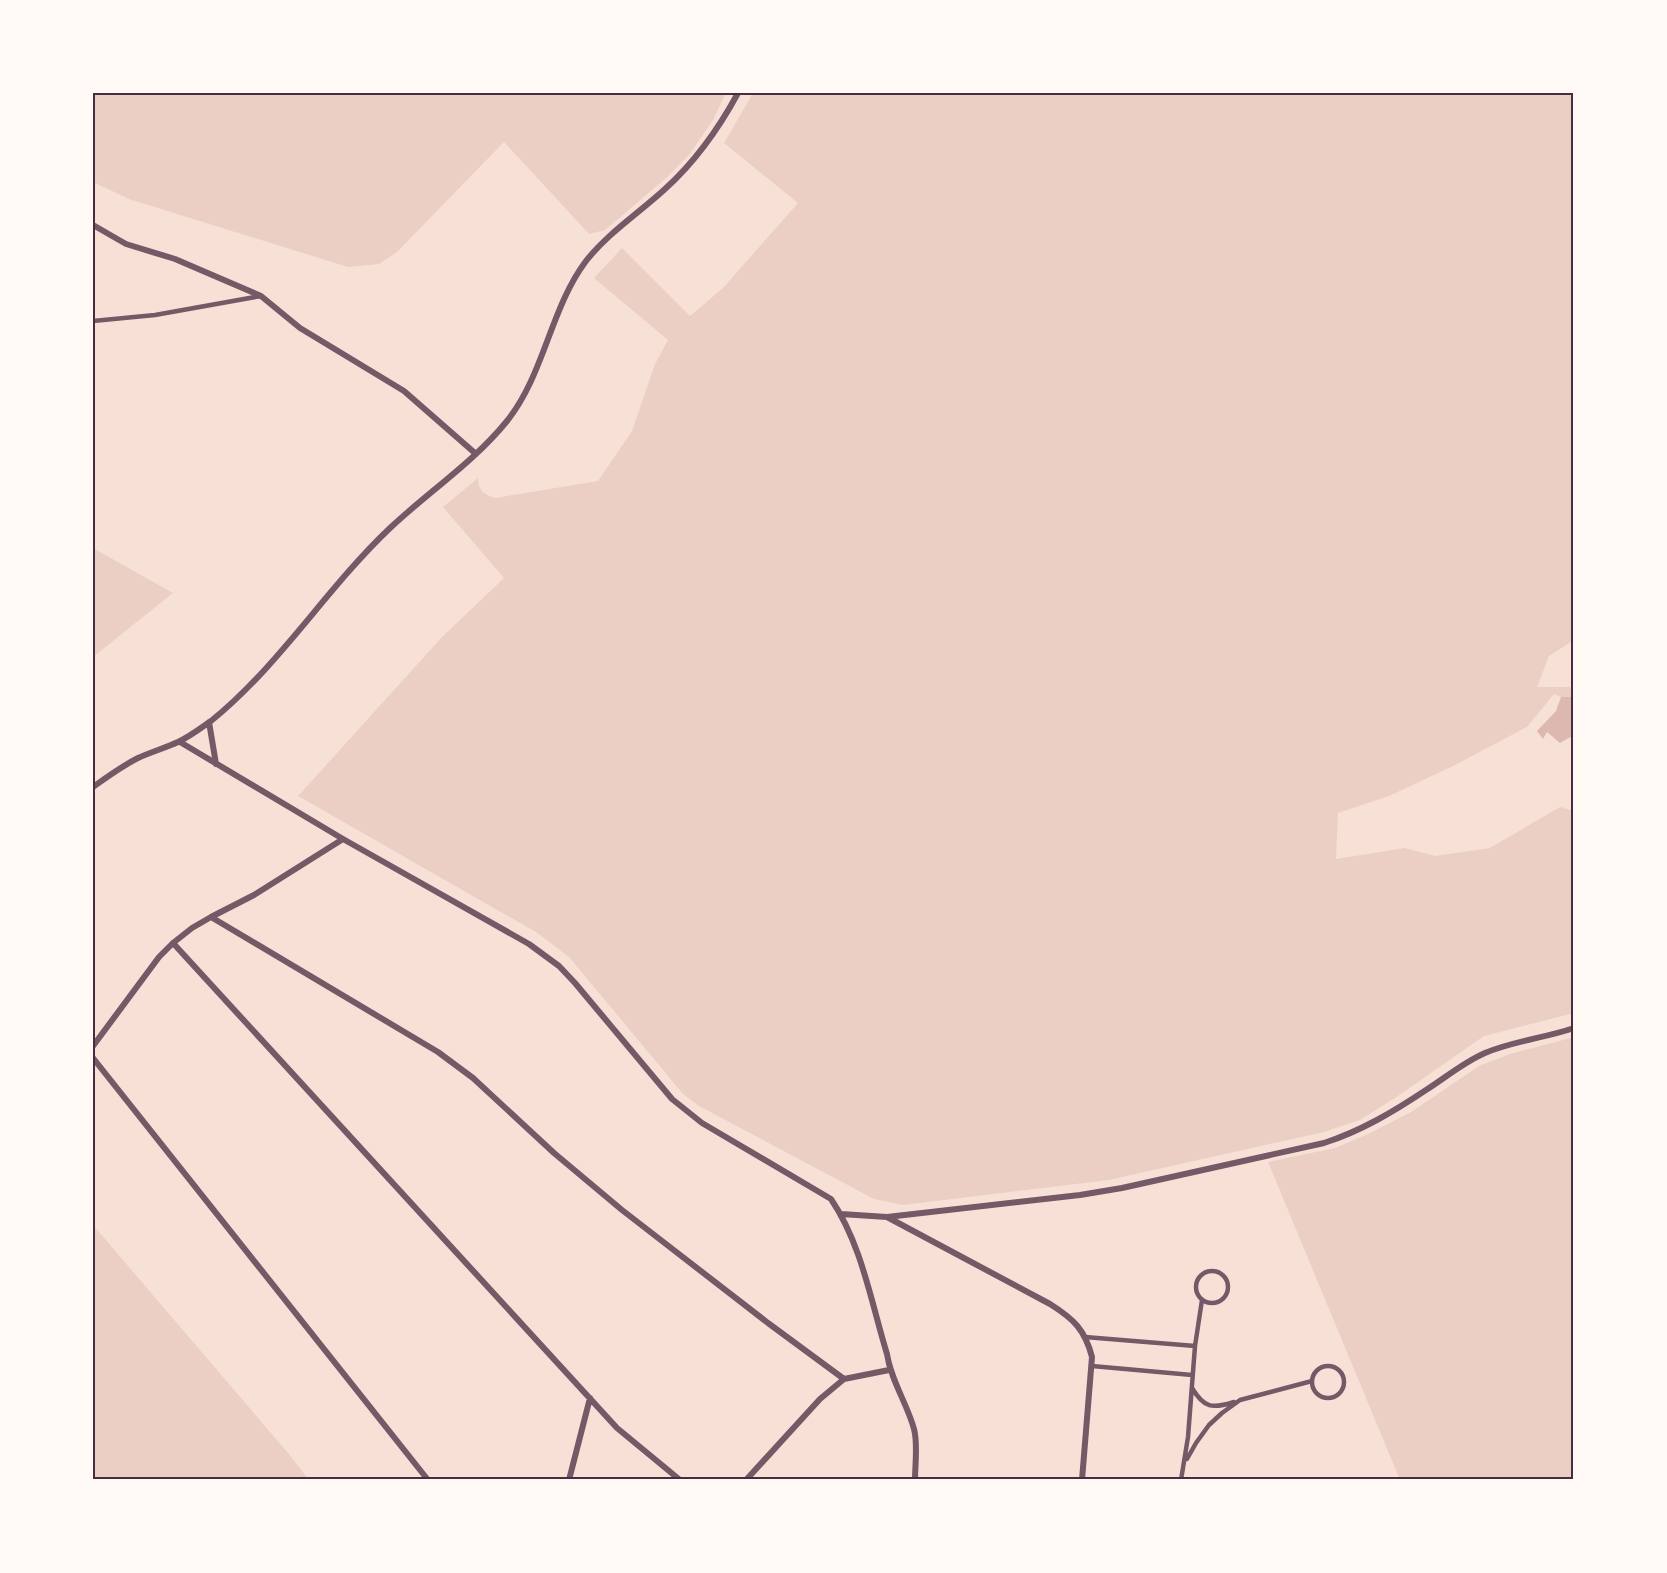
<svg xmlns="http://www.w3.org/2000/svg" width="1667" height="1573" font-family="'Public Sans',sans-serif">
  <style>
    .green { fill: #ebcfc5 }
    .water { fill: #dcb8b0 }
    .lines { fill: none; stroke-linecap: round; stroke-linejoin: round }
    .service { stroke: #755966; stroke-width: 4.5 }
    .minor { stroke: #755966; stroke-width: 6 }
    .neatline { fill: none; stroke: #4a2c40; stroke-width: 2 }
  </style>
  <rect width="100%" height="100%" fill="#f7e1d7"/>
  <path class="green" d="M93,93H726L713,120L689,155L665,179L605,230L589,234L504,142L397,252L379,264L348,267L129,199L93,182Z
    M753,93H1574V640L1549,656L1537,687H1570L1574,697H1561L1554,694L1527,727L1455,765L1389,796L1338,813L1336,859L1405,848L1435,856L1490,848L1560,807L1574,811V1013L1484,1036L1398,1096L1360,1120L1324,1132L1109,1180L903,1205L874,1199L699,1106L683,1094L569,957L536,932L298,796L443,636L504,578L443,507L478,478C478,490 484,495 495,498L598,481L632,431L655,364L668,340L594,278L622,248L690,316L723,288L798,203L724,143Z
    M93,548L173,593L93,657Z
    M1574,1037V1480H1400L1268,1162L1335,1148L1370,1133L1411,1112L1479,1066L1510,1054Z
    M93,1225L288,1453L309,1480H93Z"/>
  <path class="water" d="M1561,697H1574V735L1560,743L1547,732L1543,739L1537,731L1556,711Z"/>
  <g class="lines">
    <path class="service" d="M93,321L155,315L261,296
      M1196 1287a16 16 0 1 1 32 0a16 16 0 1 1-32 0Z
      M1085,1337L1195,1346
      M1092,1366L1192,1375
      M1312 1382a16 16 0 1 1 32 0a16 16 0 1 1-32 0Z
      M1192,1388C1204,1408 1212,1409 1234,1402
      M1187,1459L1196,1443L1209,1425L1222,1413L1240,1400L1312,1381
      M1181,1480L1188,1437L1195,1346L1202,1300"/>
    <path class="minor" d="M93,225L126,244L175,259L261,296L300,328L404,391L476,454
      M209,722L216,764
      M180,742L343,839L529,944L559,966L575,983L672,1099L702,1123L831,1199C862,1245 871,1302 887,1354C891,1381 907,1403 914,1429C918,1443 915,1465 915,1480
      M93,787C107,777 122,766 138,758C151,752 165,748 178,742C189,737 201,728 211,721C279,666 326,589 389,529C428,492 473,463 507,421C545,373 550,309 586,261C608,233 639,213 665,189C696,161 718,130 738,93
      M211,917L438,1052L473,1078L554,1153L622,1210L768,1323L844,1379
      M173,943L617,1428L680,1480
      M93,1046L159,957L173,943L192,928L211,917L254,895L343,839
      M93,1058L428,1480
      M841,1214L887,1217L1050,1304C1074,1319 1085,1330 1092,1357L1082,1480
      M887,1217L1080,1195L1122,1188L1324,1143C1361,1131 1393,1112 1426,1090C1445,1078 1464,1062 1485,1053C1513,1041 1545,1038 1574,1028
      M569,1480L590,1398
      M746,1480L820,1399L844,1379L889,1370"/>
  </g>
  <rect width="1667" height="1573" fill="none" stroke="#fffaf5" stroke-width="189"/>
  <rect x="94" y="94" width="1478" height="1384" class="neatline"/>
</svg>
